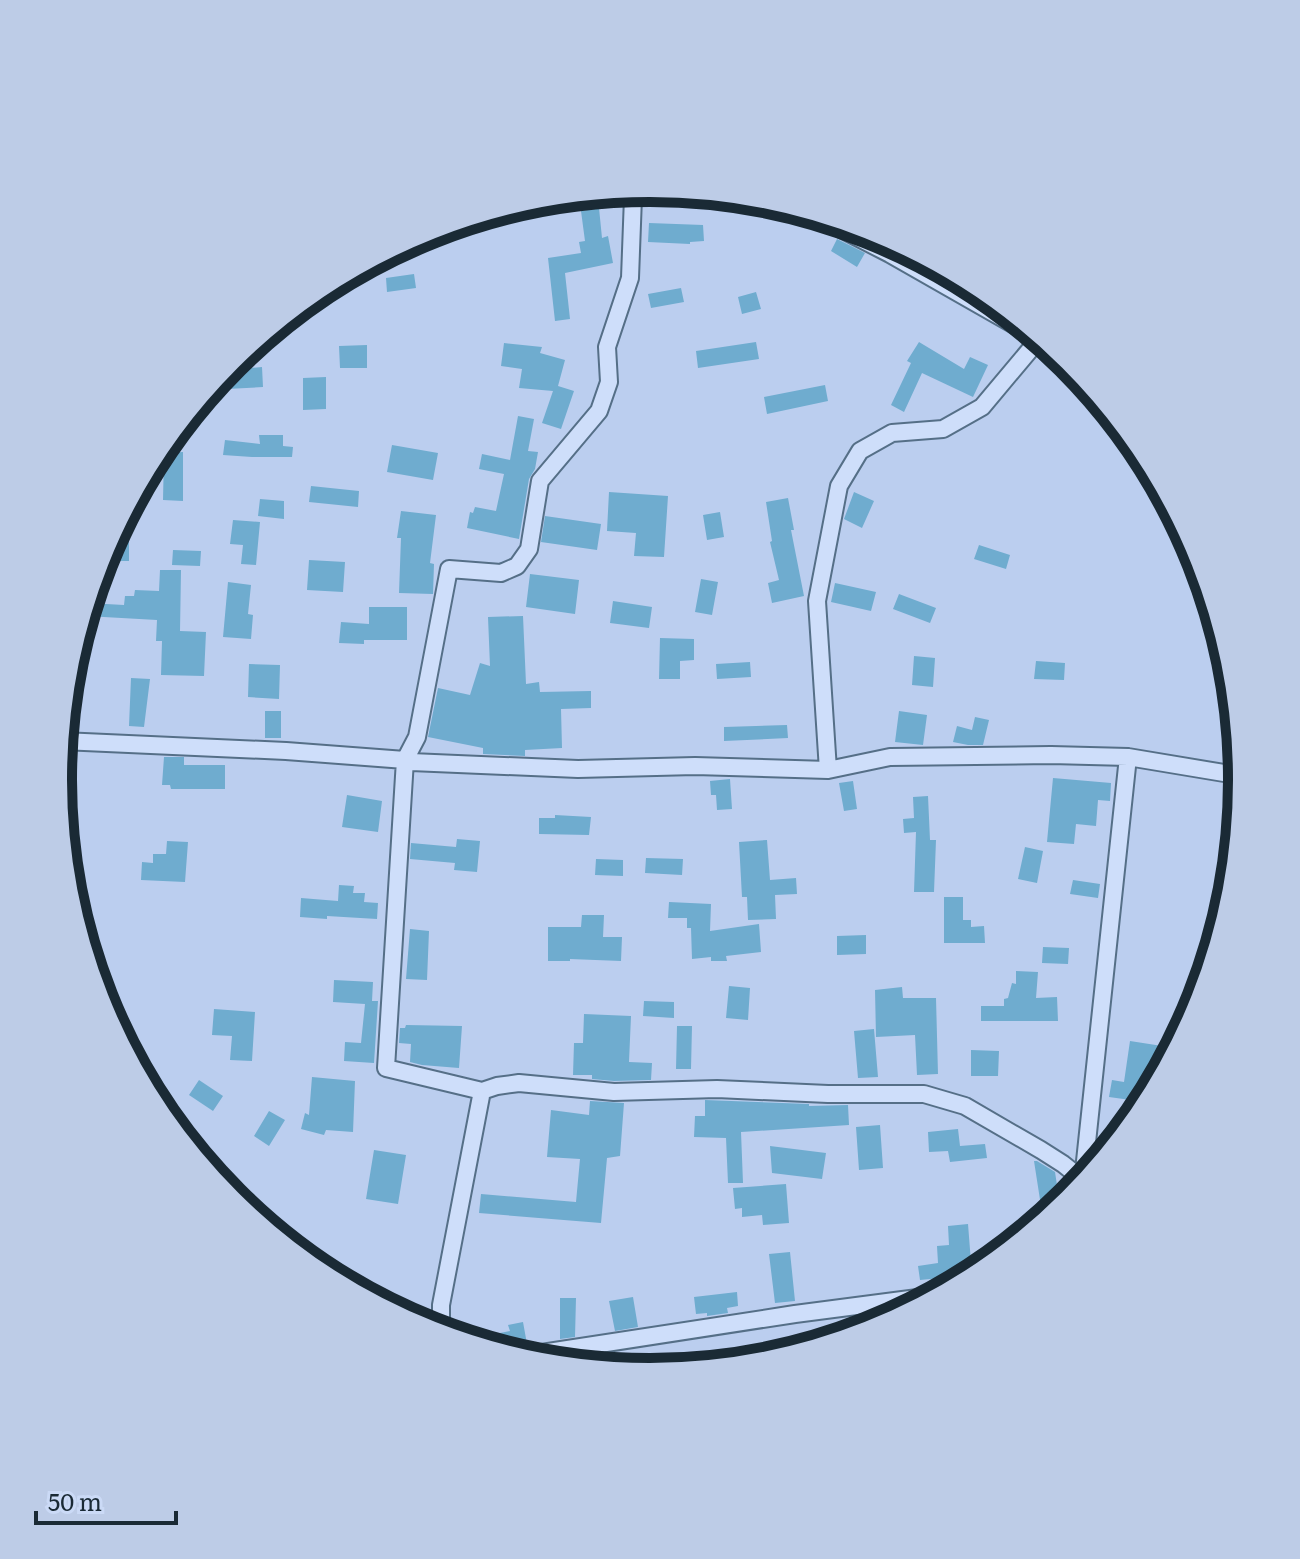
<svg xmlns="http://www.w3.org/2000/svg" width="1300" height="1559" font-family="Literata,serif">
  <style>
    .building { fill: #6faccf }
    .lines { fill: none; stroke-linecap: round; stroke-linejoin: round }
    .minor-casing { stroke: #556f87; stroke-width: 20 }
    .minor { stroke: #cedefa; stroke-width: 16 }
    .rim { fill: none; stroke: #1a2a35; stroke-width: 10 }
  </style>
  <rect width="100%" height="100%" fill="#bbceef"/>
  <path class="building" d="M599,208L602,238L608,236L613,263L565,273L570,319L555,321L548,258L581,253L579,242L585,241L581,211Z
    M495,211L497,227L453,233L451,224Z
    M649,223L703,225L704,241L690,242V244L648,242Z
    M837,239L865,253L857,267L831,251Z
    M414,274L416,288L387,292L386,278Z
    M681,288L684,302L651,308L648,294Z
    M756,292L761,309L742,314L738,297Z
    M756,342L759,359L698,368L696,351Z
    M919,342L964,369L970,357L988,365L973,397L922,373L904,412L891,405L911,363L907,361Z
    M504,343L542,347L540,353L565,360L558,386L574,391L561,429L542,423L553,391L519,388L522,369L501,366Z
    M367,345V368H340L339,346Z
    M262,367L263,387L207,390L224,370Z
    M326,377V409L303,410V378Z
    M825,385L828,401L767,414L764,397Z
    M518,416L534,419L528,451L538,452L535,469L529,479L519,539L467,528L470,512L473,513L475,507L496,511L504,474L479,469L482,454L510,460Z
    M259,435H283V446L293,447L292,457H252L223,455L225,440L260,444Z
    M392,445L438,453L433,480L387,472Z
    M183,452V501L163,500L164,453Z
    M311,486L359,491L358,507L309,502Z
    M609,492L668,496L664,557L634,556L636,533L607,531Z
    M854,492L874,501L862,528L844,519Z
    M788,498L794,530H791L804,596L772,603L768,583L779,580L770,542L772,541L766,502Z
    M260,499L284,501V519L258,516Z
    M129,505V561H101L103,553Z
    M401,511L436,515L430,563L434,564L433,594L399,593L401,538H397Z
    M720,512L724,537L707,540L703,515Z
    M545,516L601,524L597,550L541,542Z
    M233,520L260,522L256,565L241,564L243,545L230,544Z
    M979,545L1010,555L1006,569L974,559Z
    M173,550L201,551L200,566L172,565Z
    M309,560L345,562L343,592L307,590Z
    M160,570H181L180,631L206,632L204,676L161,675L162,641H156L157,620L86,616L88,603L124,605L125,596H134L135,590L159,591Z
    M530,574L579,580L575,614L526,607Z
    M701,579L718,582L712,615L695,612Z
    M228,582L251,585L248,614L253,615L251,639L223,637Z
    M835,583L876,592L871,611L831,602Z
    M899,594L936,608L930,623L893,609Z
    M613,601L652,607L649,628L610,623Z
    M369,607H407V640H364V644L339,643L341,622L369,624Z
    M523,616L526,684L539,682L540,692L591,691V708L561,709L562,748L525,750V756L483,754V748L428,737L438,688L470,695L480,663L490,666L488,617Z
    M660,638L694,639V660L680,661V679H659Z
    M914,656L935,658L933,687L912,685Z
    M1036,661L1065,663L1064,680L1034,679Z
    M750,662L751,677L717,679L716,664Z
    M249,664L280,665L279,699L248,697Z
    M131,678L150,679L144,727L129,726Z
    M265,711H281V738H265Z
    M899,711L927,715L923,745L895,742Z
    M975,717L989,720L983,745H968L953,742L957,726L972,730Z
    M787,725L788,738L724,741V727Z
    M164,757H184V765H225V789H171L170,785H162Z
    M1053,778L1111,783L1110,801L1098,800L1096,826L1076,824L1074,844L1047,842Z
    M730,779L732,809L717,810L716,795H711L710,781Z
    M853,781L857,809L844,811L839,783Z
    M347,795L382,801L378,832L342,827Z
    M928,796L930,840H936L934,892H914L916,832L904,833L903,819L914,818L913,797Z
    M555,815L591,817L589,835L539,834V818H555Z
    M457,839L480,841L477,872L454,870L455,863L410,859L411,843L456,847Z
    M767,840L770,880L796,878L797,894L775,895L776,919L748,920L747,897H742L739,842Z
    M167,841L188,842L185,882L141,880L142,862L153,863V854H166Z
    M1025,847L1043,851L1037,883L1018,879Z
    M646,858L683,859L682,875L645,873Z
    M596,859L623,860V876L595,875Z
    M1073,880L1100,884L1098,898L1070,894Z
    M339,885L354,886L353,893H365L364,902L378,903L377,919L327,916V919L300,917L301,898L338,901Z
    M944,897H963V920H971V927L984,926L985,943H944Z
    M669,902L711,904L710,931L759,924L761,952L726,956L727,961H711V957L692,959L691,928H687V918H668Z
    M582,915H604L603,937H622L621,961L570,959V961H548V927H581Z
    M410,929L429,931L427,980L406,979Z
    M866,935V954L837,955V936Z
    M1043,947L1069,948L1068,964L1042,963Z
    M1016,971L1038,972L1036,998L1057,997L1058,1021H981V1006H1004V999L1008,998L1012,983L1016,984Z
    M334,980L373,982L372,1001H378L374,1063L344,1061L345,1042L361,1043L365,1004L333,1002Z
    M729,986L750,988L748,1020L726,1018Z
    M902,987L903,998H936L938,1074L917,1075L915,1035L876,1037L875,990Z
    M644,1001L674,1002V1018L643,1016Z
    M214,1009L255,1012L252,1061L230,1060L232,1036L212,1035Z
    M584,1014L631,1016L629,1062L652,1063L651,1080L614,1081L592,1079V1075H573L574,1043H583Z
    M406,1025L462,1026L459,1068L422,1065L410,1062L411,1044L399,1043L400,1028H405Z
    M677,1026H692L691,1069H676Z
    M874,1029L878,1077L858,1078L854,1031Z
    M1130,1041L1175,1048L1145,1102L1109,1097L1112,1080L1124,1082Z
    M971,1050L999,1051L998,1076H971Z
    M312,1077L355,1081L353,1132L326,1130L324,1135L301,1129L305,1113L309,1115Z
    M199,1080L223,1096L213,1111L189,1095Z
    M705,1100L809,1104V1106L848,1105L849,1125L741,1132L743,1183H728L726,1138L694,1137L695,1116H705Z
    M590,1101L624,1103L620,1156L607,1158L601,1223L479,1213L481,1194L576,1202L580,1159L547,1157L551,1110L589,1115Z
    M269,1111L285,1120L269,1146L254,1136Z
    M880,1125L883,1168L859,1170L856,1127Z
    M958,1129L960,1146L985,1144L987,1158L950,1162L948,1151L929,1152L928,1132Z
    M770,1146L826,1153L822,1179L772,1173Z
    M374,1150L406,1155L398,1204L366,1199Z
    M1034,1161H1037L1055,1172L1060,1205L1043,1219Z
    M786,1184L789,1223L763,1225L762,1215L742,1217V1208L735,1209L733,1188Z
    M968,1224L972,1275L920,1280L918,1266L938,1263L937,1246L949,1245L948,1226Z
    M790,1252L795,1301L775,1303L769,1254Z
    M737,1292L738,1306L727,1308L728,1313L707,1316V1313L696,1314L694,1297Z
    M633,1297L638,1327L615,1331L609,1301Z
    M560,1298H576L575,1337L560,1339Z
    M523,1322L527,1344L516,1347L512,1353L498,1349L495,1334L510,1331L508,1325Z"/>
  <g class="lines">
    <defs>
      <path id="minor" d="M804,210L890,254L1039,339L1080,383L1090,387
        M62,741L286,751L405,760L411,762L578,769L695,766L828,770L890,757L1051,755L1128,757L1242,776
        M828,770L817,601L839,486L860,451L892,433L943,429L982,407L1039,339
        M482,1091L497,1086L519,1083L614,1092L717,1089L828,1094H924L965,1106L1041,1150L1063,1164L1083,1180
        M1083,1180L1128,757
        M441,1332V1305L482,1091L386,1068L405,760L417,737L449,569L501,573L517,566L529,549L540,481L599,411L609,382L607,347L630,278L633,197L637,189
        M522,1356L795,1314L933,1296"/>
    </defs>
    <use href="#minor" class="minor-casing"/>
    <use href="#minor" class="minor"/>
  </g>
  <path d="M0 0H1300V1559H0ZM72 780a578 578 0 1 1 1156 0a578 578 0 1 1-1156 0Z" fill="#bdcce7" fill-rule="evenodd"/>
  <path class="rim" d="M72 780a578 578 0 1 1 1156 0a578 578 0 1 1-1156 0Z"/>
  <path d="M36 1511v12h140v-12" fill="none" stroke="#1a2a35" stroke-width="4"/>
  <text x="48" y="1511" font-size="24" fill="#1a2a35" stroke="#cbdaf6" stroke-width="6" paint-order="stroke">50 m</text>
</svg>
